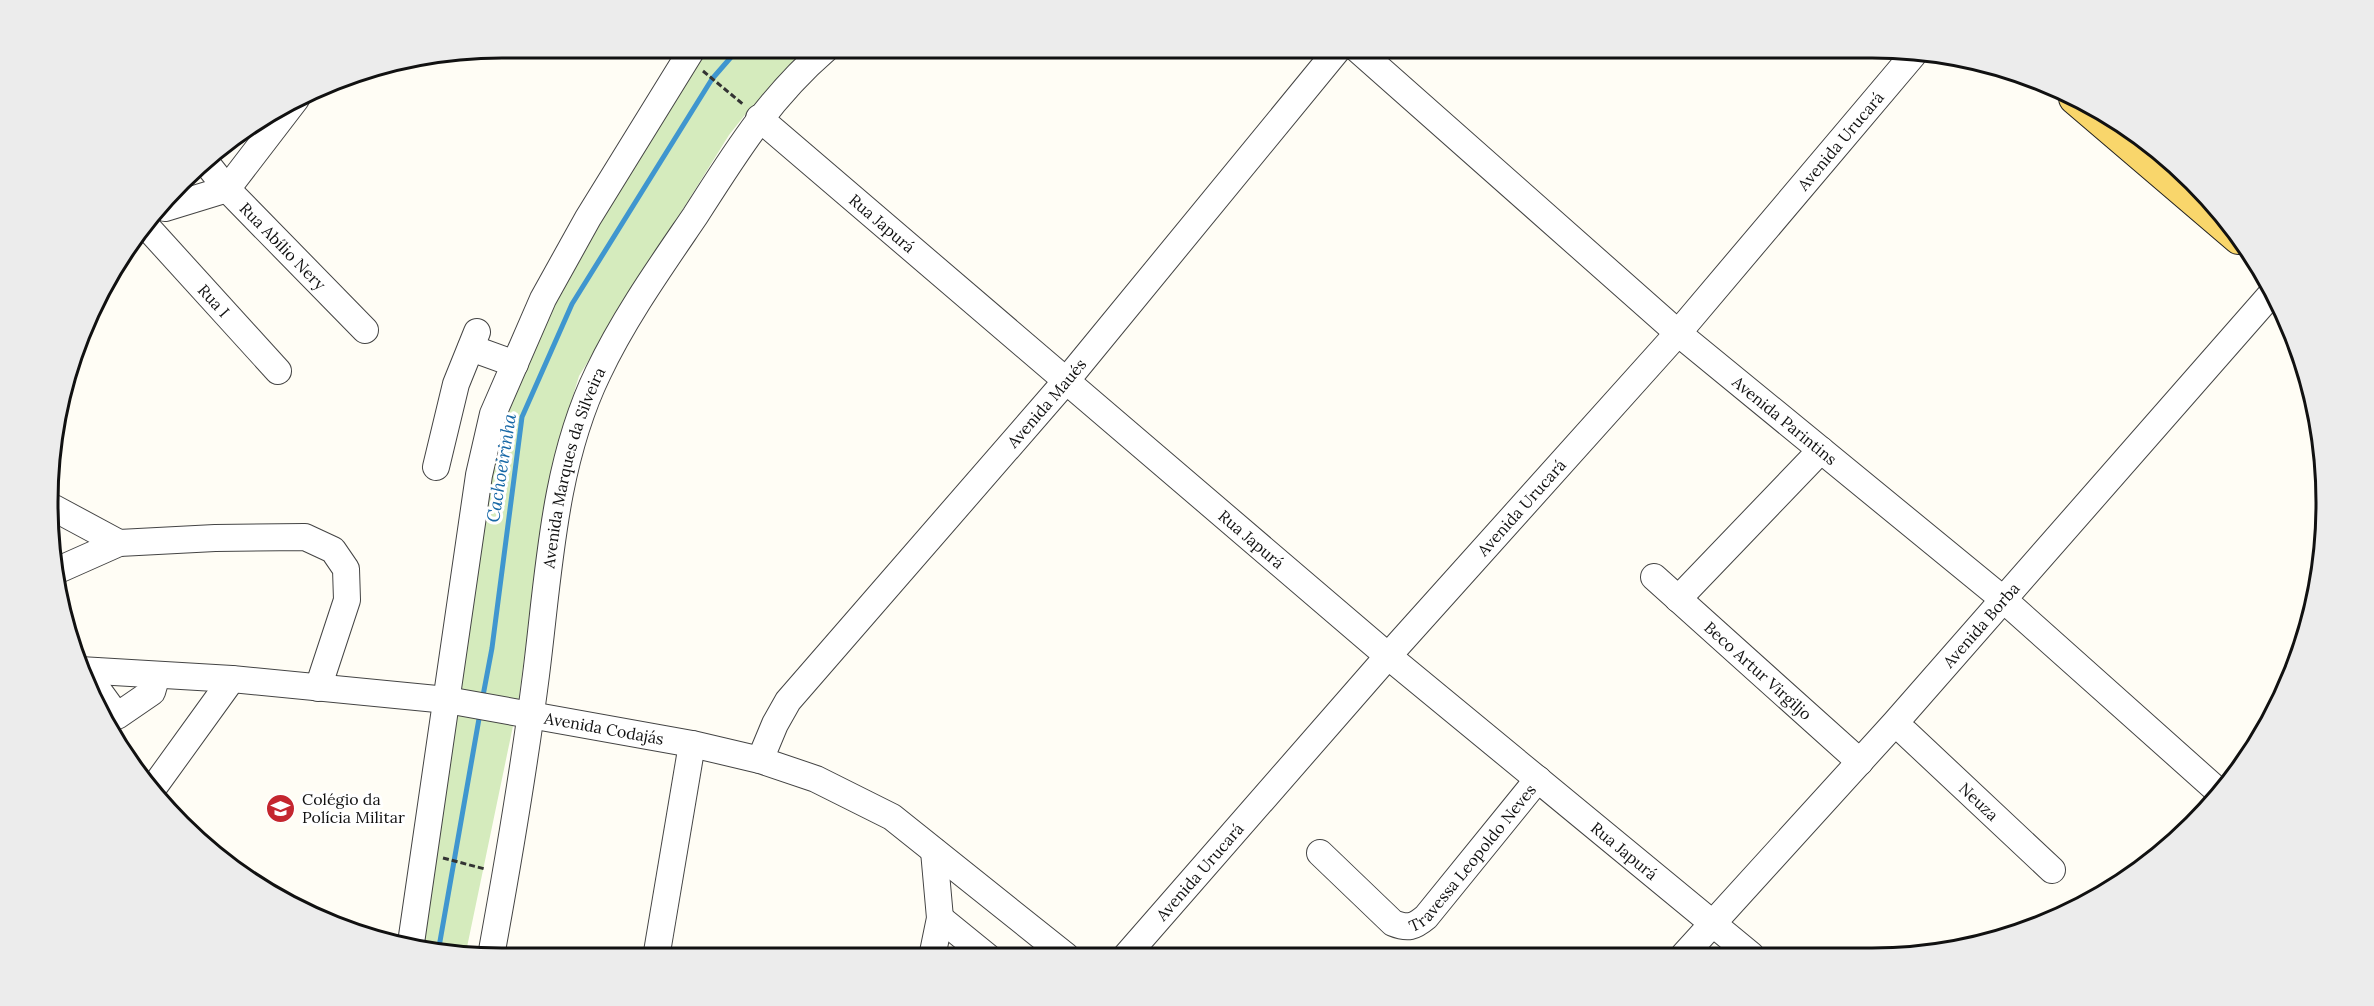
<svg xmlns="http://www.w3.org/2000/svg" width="2374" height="1006" font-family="Lora,serif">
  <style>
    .green { fill: #d5ebbd }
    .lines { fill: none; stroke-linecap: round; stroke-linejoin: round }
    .stream { stroke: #3f96cf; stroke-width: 5 }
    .minor-casing { stroke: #444; stroke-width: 28 }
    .major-casing { stroke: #222; stroke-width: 34 }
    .path { stroke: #333; stroke-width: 3; stroke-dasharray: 6 3; stroke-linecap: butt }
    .minor { stroke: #fff; stroke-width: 26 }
    .major { stroke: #f9d66b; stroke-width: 32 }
    .labels { text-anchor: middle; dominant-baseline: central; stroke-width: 6; stroke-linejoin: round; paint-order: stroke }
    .street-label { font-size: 16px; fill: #111; stroke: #fff }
    .poi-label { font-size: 16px; fill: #111; stroke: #fff; text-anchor: start }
    .water-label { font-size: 18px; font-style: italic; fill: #1768a6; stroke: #fff }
    .rim { fill: none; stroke: #111; stroke-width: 3 }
  </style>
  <rect width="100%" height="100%" fill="#fffdf5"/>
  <path class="green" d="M709,48H809L748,111L729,135L579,376L558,445L544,509L519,697L466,952L414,943L496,418L559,287L693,64Z"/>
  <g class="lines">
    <path class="stream" d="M482,701L492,648L522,417L572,304L712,79L739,48
      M439,947L480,713"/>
    <defs>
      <g id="minor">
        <path id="s1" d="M1356,48L1678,333L2004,600L2218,791"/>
        <path id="s2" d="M759,118L1388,656L1751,955"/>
        <path id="s3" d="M204,160L227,189L365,330"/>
        <path d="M165,208L227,189L296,99"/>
        <path id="s4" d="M148,228L278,371"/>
        <path d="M471,348L515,364"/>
        <path d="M436,467L456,384L477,332"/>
        <path d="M54,508L119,543"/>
        <path d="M56,571L119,543L215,538L305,537L333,550L346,569L347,600L318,688"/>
        <path id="s5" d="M1654,577L1860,762"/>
        <path d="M1678,599L1821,450"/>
        <path id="s6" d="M80,670L232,679L447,700L692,744L760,760L816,779L892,817L1066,956"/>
        <path d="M95,671L96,687L117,716L152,692L157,675"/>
        <path id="s7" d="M1906,733L2052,870"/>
        <path id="s8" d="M760,760L775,724L788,701L1066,381L1339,48"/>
        <path d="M154,787L232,679"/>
        <path id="s9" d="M1320,853L1393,923C1408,929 1414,927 1426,917L1538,779"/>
        <path d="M940,918L988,957"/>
        <path d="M411,943L479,475L493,414L543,299L588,218L693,48"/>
        <path id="s10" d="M1684,955L1895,723L2273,292"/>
        <path id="s11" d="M491,956C508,863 524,769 536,675C549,573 553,466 598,373C624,318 661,266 695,216C736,152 769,98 827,48"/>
        <path id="s12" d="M1126,956L1388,656L1678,333L1913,55"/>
        <path d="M932,957L940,918L934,851"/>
        <path d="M656,958L692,744"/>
      </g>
      <path id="major" d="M2075,98L2239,238"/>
    </defs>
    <use href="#minor" class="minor-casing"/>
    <use href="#major" class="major-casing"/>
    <path class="path" d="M703,71L744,105
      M443,858L485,869"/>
    <use href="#minor" class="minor"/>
    <use href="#major" class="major"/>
  </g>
  <defs>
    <symbol id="school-disc" viewBox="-11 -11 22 22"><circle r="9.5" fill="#c4262e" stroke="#fff"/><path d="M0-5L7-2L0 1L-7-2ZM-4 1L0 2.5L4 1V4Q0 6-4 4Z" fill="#fff"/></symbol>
  </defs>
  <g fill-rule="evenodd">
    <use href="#school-disc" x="264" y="792" width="33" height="33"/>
  </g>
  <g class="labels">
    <g class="street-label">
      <text stroke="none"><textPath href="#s12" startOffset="1084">Avenida Urucará</textPath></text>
      <text stroke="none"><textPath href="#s2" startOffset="162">Rua Japurá</textPath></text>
      <text stroke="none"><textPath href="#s3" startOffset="117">Rua Abílio Nery</textPath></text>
      <text stroke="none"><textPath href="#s4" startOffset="98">Rua I</textPath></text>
      <text stroke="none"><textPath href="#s8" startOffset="460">Avenida Maués</textPath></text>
      <text stroke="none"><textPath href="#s1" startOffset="568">Avenida Parintins</textPath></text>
      <text stroke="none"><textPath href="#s11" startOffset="496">Avenida Marques da Silveira</textPath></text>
      <text stroke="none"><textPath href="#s12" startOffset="598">Avenida Urucará</textPath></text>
      <text stroke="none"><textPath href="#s2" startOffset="648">Rua Japurá</textPath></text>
      <text stroke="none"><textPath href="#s10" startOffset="444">Avenida Borba</textPath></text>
      <text stroke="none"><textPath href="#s5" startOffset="140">Beco Artur Virgiljo</textPath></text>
      <text stroke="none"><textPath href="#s6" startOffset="528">Avenida Codajás</textPath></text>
      <text stroke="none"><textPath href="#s7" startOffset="100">Neuza</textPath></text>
      <text stroke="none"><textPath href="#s2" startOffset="1134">Rua Japurá</textPath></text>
      <text stroke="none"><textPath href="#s9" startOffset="212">Travessa Leopoldo Neves</textPath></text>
      <text stroke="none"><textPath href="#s12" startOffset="112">Avenida Urucará</textPath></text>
    </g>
    <g class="poi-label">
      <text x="302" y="799">Colégio da<tspan x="302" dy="18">Polícia Militar</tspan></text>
    </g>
    <g class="water-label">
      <text transform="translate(501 468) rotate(-81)">Cachoeirinha</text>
    </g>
  </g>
  <path d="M0 0H2374V1006H0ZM502 58H1872A444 444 0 0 1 2316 502V504A444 444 0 0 1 1872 948H502A444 444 0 0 1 58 504V502A444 444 0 0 1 502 58Z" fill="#ececec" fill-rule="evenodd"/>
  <path class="rim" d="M502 58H1872A444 444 0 0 1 2316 502V504A444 444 0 0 1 1872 948H502A444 444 0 0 1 58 504V502A444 444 0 0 1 502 58Z"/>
</svg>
